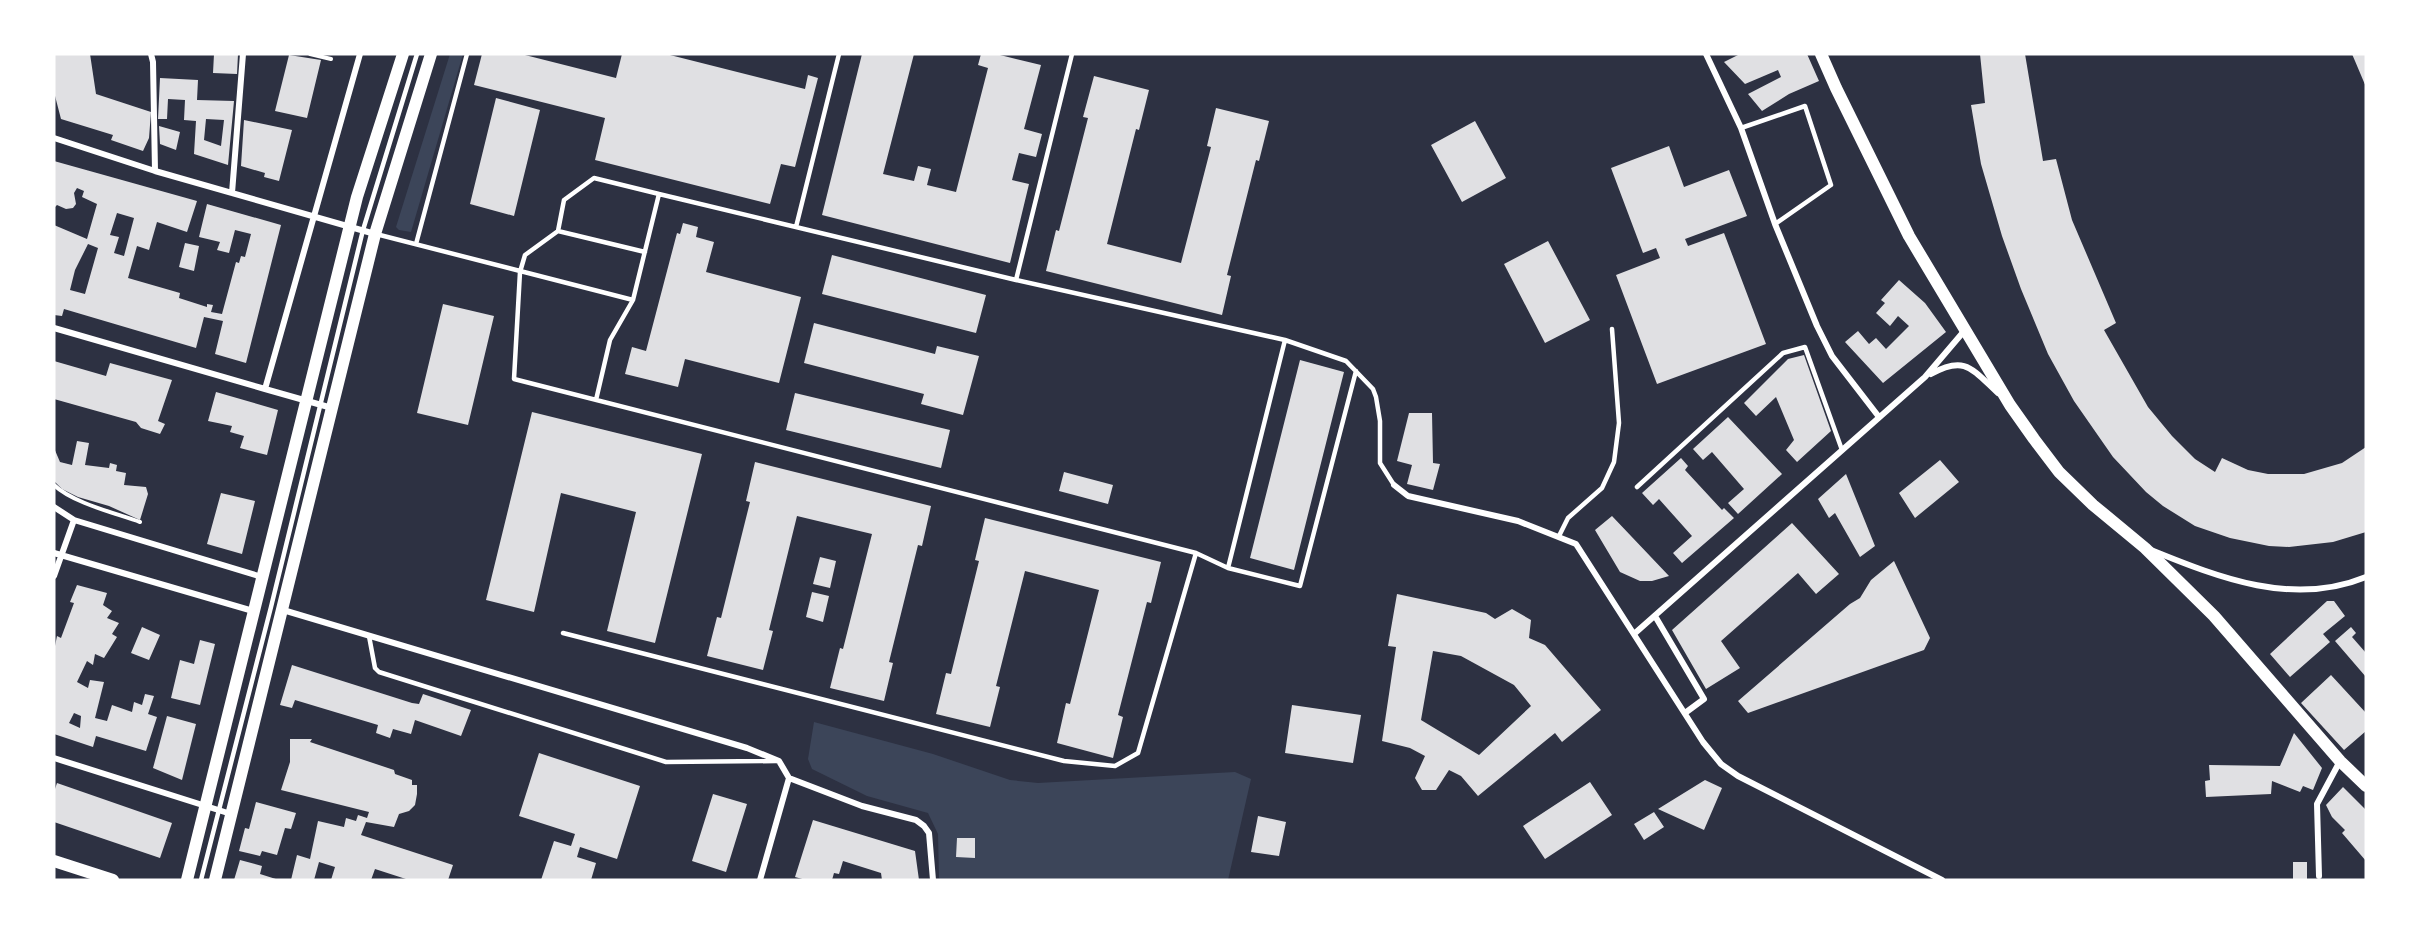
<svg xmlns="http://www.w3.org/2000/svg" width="2420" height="934" font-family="Jost,sans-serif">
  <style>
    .green { fill: #3c4559 }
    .building { fill: #e0e0e3; fill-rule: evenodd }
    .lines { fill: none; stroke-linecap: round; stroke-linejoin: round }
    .path { stroke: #fff; stroke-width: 4 }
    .service { stroke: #fff; stroke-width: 4.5 }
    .minor { stroke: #fff; stroke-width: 6 }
    .secondary { stroke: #fff; stroke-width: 12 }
  </style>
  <rect width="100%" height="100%" fill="#2d3142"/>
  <path class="green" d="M450,54H463L411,232L399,230L396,227Z
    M814,722L933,754L1010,780L1038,783L1235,772L1251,779L1228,880H941L939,878L938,834L928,813L867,796L812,769L808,759Z"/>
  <path class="building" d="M54,54H90L96,94L151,112L149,138L143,151L111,140L113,135L61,119L54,92Z
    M214,54H238L237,74L213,73Z
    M482,54H521L616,78L622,54H666L805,89L808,75L818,78L795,167L781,164L770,204L595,160L605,118L474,85Z
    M862,54H914L883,174L914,181L918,166L931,169L927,185L956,192L988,68L978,65L981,54H996L1041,65L1024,129L1042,134L1036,157L1019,153L1012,180L1029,184L1010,263L822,215Z
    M1740,54H1807L1819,81L1789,94L1762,111L1748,94L1781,77L1778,70L1745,84L1724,62Z
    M1980,54H2025L2043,161L2056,159L2072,220L2116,323L2104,330L2148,407L2172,436L2195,459L2215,472L2222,458L2248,470L2268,474H2304L2342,463L2366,447V532L2333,542L2289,547L2269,546L2230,538L2195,526L2163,506L2146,492L2113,457L2074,401L2048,354L2021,289L2002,236L1981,164L1971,105L1985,103Z
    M2352,54H2366V87L2355,61Z
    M289,55L321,60L307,118L275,111Z
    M1094,76L1149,90L1139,130L1136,129L1107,244L1181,263L1211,147L1207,146L1216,108L1269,121L1259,161L1256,160L1227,275L1231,276L1222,315L1046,271L1056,230L1059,231L1088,118L1083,117Z
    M160,78L198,80L197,100L234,101L228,165L194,154L196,121L184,120L185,100L168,99L167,119H158ZM206,119L224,120L221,146L204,140Z
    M496,98L540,110L514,216L470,204Z
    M244,120L292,130L279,181L264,177L265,173L241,166Z
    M1475,121L1506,178L1462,202L1431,145Z
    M159,126L180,132L176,150L160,144Z
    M1669,146L1684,187L1729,170L1747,216L1685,239L1688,246L1724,233L1766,344L1657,384L1616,275L1660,258L1656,248L1643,253L1611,168Z
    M54,161L197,201L187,232L157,222L149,250L137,246L128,278L180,293L179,298L207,307V304L213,305L211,312L222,314L236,262L239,263L241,256L245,257L251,234L235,230L229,253L217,250L220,242L199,237L207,204L281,225L246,363L215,354L223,321L204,317L196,348L64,309L62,316L54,315V225L87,239L97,204L82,197L84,191L77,188L74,193L76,204L73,208L66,209L57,205L54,208ZM117,213L134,218L124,256L114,253L119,237L110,235ZM88,244L98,248L85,294L70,290L75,270Z
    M683,223L698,227L696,237L714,242L706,272L801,297L779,383L685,359L678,387L625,374L632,347L646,351L677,233L680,234Z
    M1548,241L1590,320L1545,343L1504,264Z
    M185,243L199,246L194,271L179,267Z
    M832,255L986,295L976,333L822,294Z
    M1899,280L1925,303L1946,332L1883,383L1845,342L1858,331L1869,344L1876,338L1886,349L1909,326L1898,316L1890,326L1876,313L1885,303L1881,300Z
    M443,304L494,316L468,425L417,413Z
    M814,323L935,354L937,346L979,356L963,415L921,404L924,394L804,363Z
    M1804,355L1831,431L1797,462L1786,450L1794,440L1776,397L1756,416L1744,403L1788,359Z
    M1300,360L1344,372L1294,570L1250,558Z
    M54,361L106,376L110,363L172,380L158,421L165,424L160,434L141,428L136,422L54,399Z
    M216,392L278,410L267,455L240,448L244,436L230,432L232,426L208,421Z
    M795,393L950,430L941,468L786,430Z
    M532,412L702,454L655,643L607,631L636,512L561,493L534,612L486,600Z
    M1409,413H1432L1433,463L1440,464L1433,490L1407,484L1412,465L1397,461Z
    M1728,417L1782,474L1738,514L1728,503L1744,489L1712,452L1703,460L1693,449Z
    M77,441L89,443L85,465L109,468L110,463L117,465L116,471L126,473L124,485L146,487L148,494L140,520L109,506L78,497L62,489L54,481V448L60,462L72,465Z
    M1681,458L1688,466L1685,470L1722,510L1724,508L1734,518L1682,563L1673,553L1692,536L1659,499L1653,505L1642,493Z
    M1940,460L1959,482L1915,518L1899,493Z
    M755,462L931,506L922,546L918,545L889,662L893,663L884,701L830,688L840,648L843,649L872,534L797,516L769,630L773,631L763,670L707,656L717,617L721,618L750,502L746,501Z
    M1064,472L1113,485L1108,504L1059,491Z
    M1846,474L1875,546L1860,557L1835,513L1829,518L1818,499Z
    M221,493L255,501L242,554L207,544Z
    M1612,516L1669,576L1652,581H1640L1620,572L1595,530Z
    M985,518L1161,562L1151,603L1147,602L1118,715L1123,717L1113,758L1057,743L1066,703L1070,704L1099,590L1025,571L996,686L1000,687L990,727L936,714L946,673L951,674L979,561L975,560Z
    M1792,523L1839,574L1816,594L1798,573L1721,641L1740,668L1706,689L1672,630Z
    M820,557L836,561L830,588L813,584Z
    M1894,561L1930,638L1924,650L1748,713L1738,701L1850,604L1860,598L1871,580Z
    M77,585L107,593L103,605L112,611L107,618L119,623L112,634L117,637L104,658L95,654L93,665L87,661L77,682L88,688L90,680L104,682L95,718L107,721L112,705L132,712L134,702L142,705L145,694L154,696L148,714L157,717L146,751L96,736L93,747L54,734V651L57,636L61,638L74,603L70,602ZM74,713L81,716L80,728L69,723Z
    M812,592L829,596L823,622L806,617Z
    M1397,594L1486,613L1495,619L1512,609L1531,620L1529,638L1545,645L1601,710L1562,742L1555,733L1478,796L1461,776L1449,770L1436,790H1422L1415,778L1425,756L1410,748L1382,741L1396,647L1388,646ZM1433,651L1461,656L1514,685L1531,706L1479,755L1421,720Z
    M2327,601H2334L2345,616L2323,634L2330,642L2290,677L2270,654Z
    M142,627L160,635L149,660L131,653Z
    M2351,627L2356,633L2352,637L2366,653V677L2335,641Z
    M200,640L215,644L200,705L171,698L180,660L194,664Z
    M292,665L412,703L419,704L423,694L471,710L461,736L415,720L411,734L393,729L390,738L376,733L378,725L295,700L292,708L280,705Z
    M2331,675L2366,713V731L2344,750L2301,703Z
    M1292,705L1361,715L1353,763L1285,753Z
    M167,716L196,724L182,780L153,768Z
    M2294,733L2322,768L2313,790L2303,786L2300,792L2272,781L2271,794L2206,797L2205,781L2210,780L2209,765L2280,766Z
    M290,739H312L310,742L394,770L395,774L412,780V785H417V794L415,805L409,811L399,814L394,827L366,822L361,835L453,865L448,880H409L375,869L371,880H331L335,867L319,862L314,880H291L297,855L310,859L318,821L344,827L346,818L356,821L358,815L367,818L369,812L281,790L290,762Z
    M539,753L640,786L617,859L580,847L577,857L596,863L591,880H541L554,841L571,846L575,834L519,816Z
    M1705,780L1722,788L1704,830L1658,809Z
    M1590,782L1612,815L1545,859L1523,826Z
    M57,783L172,823L160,858L54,822V792Z
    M2343,787L2366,810V861L2342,833L2345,830L2332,817L2326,805Z
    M713,794L747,804L726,872L692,861Z
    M256,802L296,813L291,829L285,828L277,855L262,851L260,856L239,851L245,828L249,829Z
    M1654,812L1664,827L1644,840L1634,824Z
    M1258,816L1286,822L1279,856L1251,852Z
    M813,820L915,851L919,880H882L881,873L843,861L839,874L834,873L832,880H806L795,877Z
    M957,838H975V858L956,857Z
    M240,860L262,866L260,874L279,880H234Z
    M2293,862H2307V880H2293Z"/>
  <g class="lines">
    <path class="path" d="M310,54L331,59
      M54,485C73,503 115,513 140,522"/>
    <path class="service" d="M1741,128L1805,106L1831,185L1775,224
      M796,227L839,54
      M558,231L564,200L594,178L659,194
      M376,234L633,300L659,194L1016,280L1285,340L1346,361L1373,389L1376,397L1380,421V463L1394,485
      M416,244L467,54
      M645,252L558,231L525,255L520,272L514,379L1196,553L1228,568L1285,340
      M1016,280L1072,54
      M596,400L610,340L633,300
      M1637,487L1783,353L1805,347L1842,450
      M1559,536L1568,518L1602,488L1614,462L1619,423L1612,329
      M1228,568L1300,586L1356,371
      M563,633L1064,761L1115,766L1138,753L1196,553
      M369,636L375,668L379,672L666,762L776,761
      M201,880L271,607L363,230L417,54"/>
    <path class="minor" d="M151,54L153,62L155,171
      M1706,54L1741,128L1775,224L1817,326L1832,356L1879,417
      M54,138L155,171L375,234
      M232,193L243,54
      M54,328L265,389
      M1931,374C1965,355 1972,369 1998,393
      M332,408L265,389L360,54
      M1394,485L1408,496L1518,521L1576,544L1703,742L1721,764L1738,776L1942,880
      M54,507L74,520L262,577
      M2151,550C2220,578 2293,607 2366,577
      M54,553L253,611
      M54,576L74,520
      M283,610L747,748L779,761L789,778
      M1655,616L1704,699L1685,713
      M1634,634L1925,377L1965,330
      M54,758L231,814
      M789,778L862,806L916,820L924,826L929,833L933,880
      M2319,876L2317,804L2340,761
      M760,880L789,778"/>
    <path class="secondary" d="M1821,54L1836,88L1909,236L2010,405L2034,439L2059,472L2093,505L2145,548L2214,616L2340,761L2366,786
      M54,861L113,880
      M187,880L357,197L403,54
      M215,880L375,234L431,54"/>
  </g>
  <rect width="2420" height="934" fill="none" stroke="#ffffff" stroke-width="111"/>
</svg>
